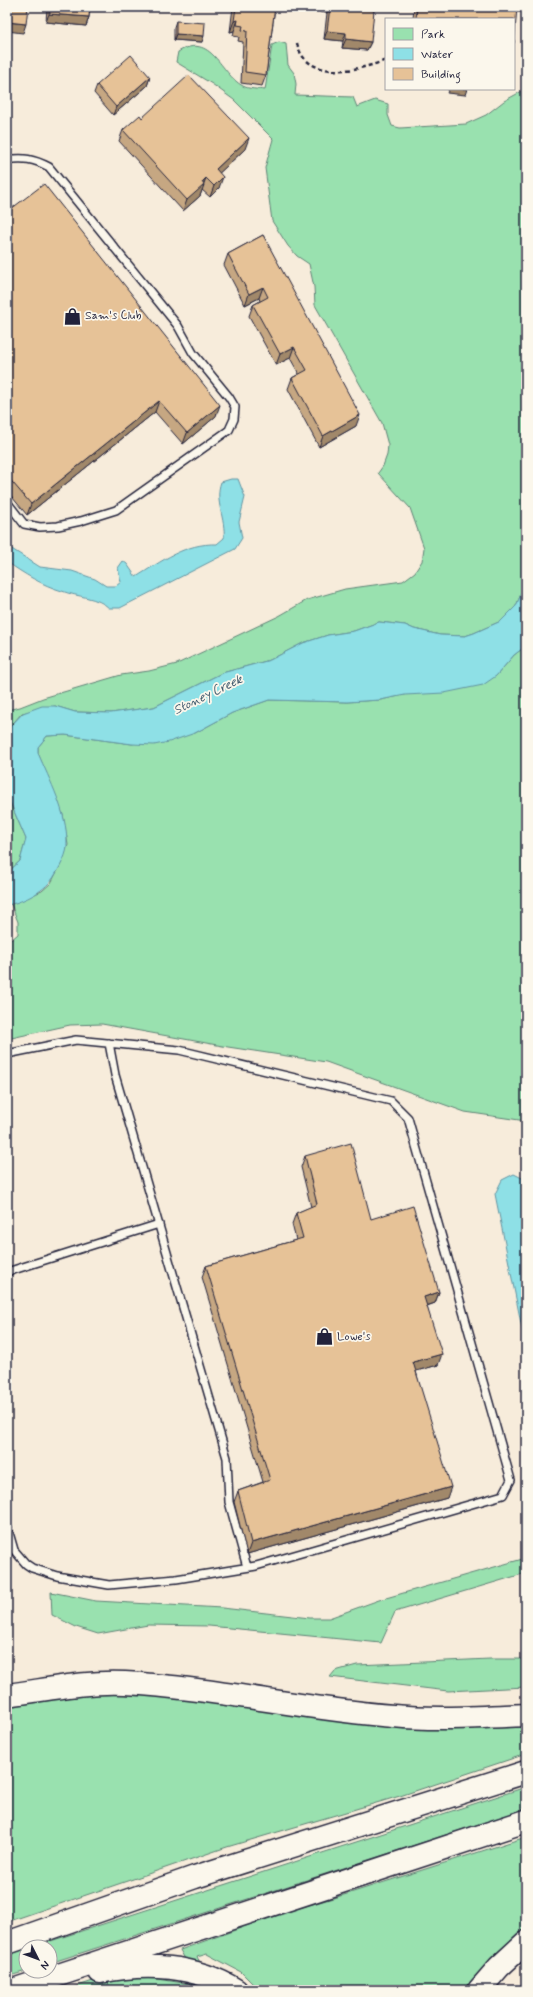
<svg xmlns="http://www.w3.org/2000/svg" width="533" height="1997" font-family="Mynerve,sans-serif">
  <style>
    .green { fill: #99e1af; stroke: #5e8275 }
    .water { fill: #8ee0e6; stroke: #6394a2 }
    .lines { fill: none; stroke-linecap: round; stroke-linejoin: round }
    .service-casing { stroke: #22223b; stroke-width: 10 }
    .motorway-casing { stroke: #22223b; stroke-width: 25 }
    .path { stroke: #22223b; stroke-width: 2.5; stroke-dasharray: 4 3; stroke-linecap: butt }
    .service { stroke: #fbf7ec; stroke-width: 7 }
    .motorway { stroke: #fbf7ec; stroke-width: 22 }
    .wall { fill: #c6a782; stroke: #22223b }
    .shaded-wall { fill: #a1886a; stroke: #22223b }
    .building { fill: #e6c297; stroke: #22223b }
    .labels { text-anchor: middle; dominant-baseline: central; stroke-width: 3.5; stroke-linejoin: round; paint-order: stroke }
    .poi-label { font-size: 12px; fill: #22223b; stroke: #fbf7ec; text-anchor: start }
    .water-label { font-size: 13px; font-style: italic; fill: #425b6e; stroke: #fbf7ec }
  </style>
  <rect width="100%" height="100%" fill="#f7ecdb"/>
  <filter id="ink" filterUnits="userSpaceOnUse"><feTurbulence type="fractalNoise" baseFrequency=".025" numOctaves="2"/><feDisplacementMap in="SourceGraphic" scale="8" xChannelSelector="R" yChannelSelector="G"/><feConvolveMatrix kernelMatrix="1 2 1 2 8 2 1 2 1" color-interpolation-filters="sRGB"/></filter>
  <g filter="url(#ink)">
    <path class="green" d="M279,42L286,44L288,65L294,73L296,84L295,95L353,97L357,107L375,100L388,104V115L392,126L400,128L466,124L486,115L504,101L526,89V582L516,606L501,621L474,633L465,636L440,635L414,629L405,625L379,622L354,631L328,635L303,643L270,660L222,673L154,707L111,713L75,712L55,706L22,713L7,730V710L20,707L43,698L121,675L149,671L177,664L279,616L307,600L345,589L403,581L415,572L422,561L424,548L410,508L378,473L383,466L387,455L388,445L382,423L315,305L314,287L309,264L297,256L288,246L272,221L265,168L273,139L234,100L212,84L176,62L178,52C212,31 220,74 243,86C248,89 258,89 265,90L272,45Z
      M526,646V1121L465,1112L326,1062L228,1047L102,1024L70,1025L7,1039V939L11,940L18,934V922L11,904L42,891L51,883L59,868L68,845L63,815L38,753V747L47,736L65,735L132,744L195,733L232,713L269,700L347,702L380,700L496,676L514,655Z
      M7,795L26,839L20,861L7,873Z
      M526,1558V1573L395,1612L381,1643L209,1626L148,1625L98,1634L76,1627L52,1615L51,1592L96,1601L222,1608L310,1618H329L379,1600Z
      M490,1659H526V1687L448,1691L330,1677L335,1671L357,1665Z
      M131,1690L481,1727H526V1754L400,1796L227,1847L7,1922V1706L54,1697Z
      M526,1787V1809L50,1963V1947H32Z
      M526,1837V1930L467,1990H259L241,1972L207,1954L197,1957L200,1962L185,1959L180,1950L285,1912L347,1894Z
      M26,1949V1971L7,1977V1955Z
      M118,1976H140L195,1985L204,1990H66L93,1981Z"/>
    <path class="water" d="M231,479H238L245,497L239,522L242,538L235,549L120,608H109C98,597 77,597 62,591C42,585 24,574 7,562V546L40,567L72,571L95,579L106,586H116L121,582L118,568L123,561L127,564L136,577C162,561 185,543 217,544L224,538C226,519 214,501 221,482Z
      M526,582V646L514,655L496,676L483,685L444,693L405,695L380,700L347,702L269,700L232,713L195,733L169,742L154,745L132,744L65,735L47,736L38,747V753C50,781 67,812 67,843C68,853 60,867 55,875C47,890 24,902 7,905V873L20,861L26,839L7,795V730L23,713L42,706H55L75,712L111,713L154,707L222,673L270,660L303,643L328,635L354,631L379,622L405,625L414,629L440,635L465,636L474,633L501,621L516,606Z
      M514,1174L526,1180V1348L495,1194L502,1180Z"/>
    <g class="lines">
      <defs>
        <path id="service" d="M7,160C23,157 34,159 49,167L178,326L193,353L229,397L235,407L234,419L229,430L116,510L81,521L58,526L40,527L24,524L7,502
          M109,1043L115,1075L227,1458L229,1502L247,1567
          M7,1054L76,1040L179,1050L391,1101L408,1118L511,1480L503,1495L256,1566L176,1579L109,1585L57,1576L32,1568L26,1564L14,1550L7,1526
          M7,1272L159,1224"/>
        <path id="motorway" d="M7,1695C46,1690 85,1681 125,1683C215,1688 303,1709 393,1716C437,1720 482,1717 526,1715
          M7,1943L195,1877L526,1772
          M100,1972C146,1962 196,1965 236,1990
          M13,1990L526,1821
          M479,1990L499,1967L526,1942"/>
      </defs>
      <use href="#service" class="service-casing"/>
      <use href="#motorway" class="motorway-casing"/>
      <path class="path" d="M297,43C305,82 359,71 386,60"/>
      <use href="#service" class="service"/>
      <use href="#motorway" class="motorway"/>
    </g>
    <path class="wall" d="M47,7H90L89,17L86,26L46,22Z
      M233,7H275L266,75L262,86L241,83L243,42L238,41L239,37L233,36L234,31L230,32Z
      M320,7H348L371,42L367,50L342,48L343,41L324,39L327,13L320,12Z
      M414,7H517L514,19H413Z
      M176,21L202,42L174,40V27Z
      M150,77L147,86L113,115L94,93L97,85Z
      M142,118L245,149L219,173V188L210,197L202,190L200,196L183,211L119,141L123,130Z
      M7,212L216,416L183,444L155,412L27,515L7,491Z
      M263,235L356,426L319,447L288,389L292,378L299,374L290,358L276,365L249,316L253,305L260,301L259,298L245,305L224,265L228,254Z
      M305,1156L371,1219L439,1292L435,1303L427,1306L438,1365L416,1371L447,1498L247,1554L234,1502L238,1491L263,1482L202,1277L206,1266L296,1240L292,1224L296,1213L311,1207L301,1167Z"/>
    <path class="shaded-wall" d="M321,7H329L327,13L320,12Z
      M49,14L89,17L86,26L46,22Z
      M238,20L234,31L230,32L234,21Z
      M7,22L26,24L23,33L7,31Z
      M327,31L346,33L343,41L324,39Z
      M176,34L204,36L202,42L174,40Z
      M346,39L371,42L367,50L342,48Z
      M150,77L147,86L113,115L116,107Z
      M449,89H467L465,95L447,93Z
      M249,138L245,149L212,180L216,169Z
      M223,177L219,188L210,197L214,186Z
      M206,178L203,186L204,185L200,196L183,211L187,200Z
      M263,287L259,298L245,305L249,294Z
      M294,347L290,358L276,365L280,354Z
      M159,401L155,412L27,515L31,504Z
      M220,405L216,416L183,444L187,433Z
      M360,415L356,426L319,447L323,436Z
      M439,1292L435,1303L420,1308L424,1297Z
      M442,1354L438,1365L409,1373L413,1362Z
      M451,1487L447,1498L247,1554L251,1543Z"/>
    <path class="building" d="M7,7H28L26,24L7,22Z
      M50,7H90L89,17L49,14Z
      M236,7H275L266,75L245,72L247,31L242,30L243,26L237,25L238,20L234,21Z
      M330,7H348L374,10L371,42L346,39V33L327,31Z
      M417,7H517L514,43V19H416Z
      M176,21L205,23L204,36L176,34Z
      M131,55L150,77L116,107L97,85Z
      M189,75L249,138L216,169L223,177L214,186L206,178L202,182L204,185L187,200L123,130L140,115L142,118Z
      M44,184L220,405L187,433L159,401L31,504L7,476V212Z
      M263,235L360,415L323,436L292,378L307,370L294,347L280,354L253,305L268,297L263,287L249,294L228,254Z
      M351,1143L371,1219L413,1206L439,1292L424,1297L442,1354L413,1362L451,1487L251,1543L238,1491L270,1480L206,1266L303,1238L296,1213L317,1204L305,1156Z"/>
  </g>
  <defs>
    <symbol id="shop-bare" viewBox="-9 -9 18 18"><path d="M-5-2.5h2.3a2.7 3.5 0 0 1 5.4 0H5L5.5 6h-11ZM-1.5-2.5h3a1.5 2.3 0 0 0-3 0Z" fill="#22223b" stroke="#fbf7ec" stroke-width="2.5" paint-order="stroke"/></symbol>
  </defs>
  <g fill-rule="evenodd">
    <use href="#shop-bare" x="60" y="304" width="25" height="25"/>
    <use href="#shop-bare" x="312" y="1324" width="25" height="25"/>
  </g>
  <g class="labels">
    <g class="poi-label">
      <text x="85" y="316">Sam's Club</text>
      <text x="337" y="1337">Lowe's</text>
    </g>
    <g class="water-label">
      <text transform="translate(208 695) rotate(-26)">Stoney Creek</text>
    </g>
  </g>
  <rect width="533" height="1997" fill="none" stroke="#fbf7ec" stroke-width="24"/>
  <rect x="12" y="12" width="509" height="1973" fill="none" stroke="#22223b" stroke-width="1.5" filter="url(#ink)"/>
  <rect x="385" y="18" width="130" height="72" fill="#fbf7ec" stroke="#a4a2a5"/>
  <rect x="393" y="28" width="20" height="12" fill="#99e1af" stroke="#a4a2a5"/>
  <text x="421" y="38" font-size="12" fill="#22223b">Park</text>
  <rect x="393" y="48" width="20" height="12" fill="#8ee0e6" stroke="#a4a2a5"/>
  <text x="421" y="58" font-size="12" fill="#22223b">Water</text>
  <rect x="393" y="68" width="20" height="12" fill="#e6c297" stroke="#a4a2a5"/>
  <text x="421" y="78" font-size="12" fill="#22223b">Building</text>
  <g transform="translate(38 1959) rotate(132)"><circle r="19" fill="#fbf7ec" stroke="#a4a2a5"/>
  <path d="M0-3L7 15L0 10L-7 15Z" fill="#22223b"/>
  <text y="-6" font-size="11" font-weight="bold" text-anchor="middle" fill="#22223b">N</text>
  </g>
</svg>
